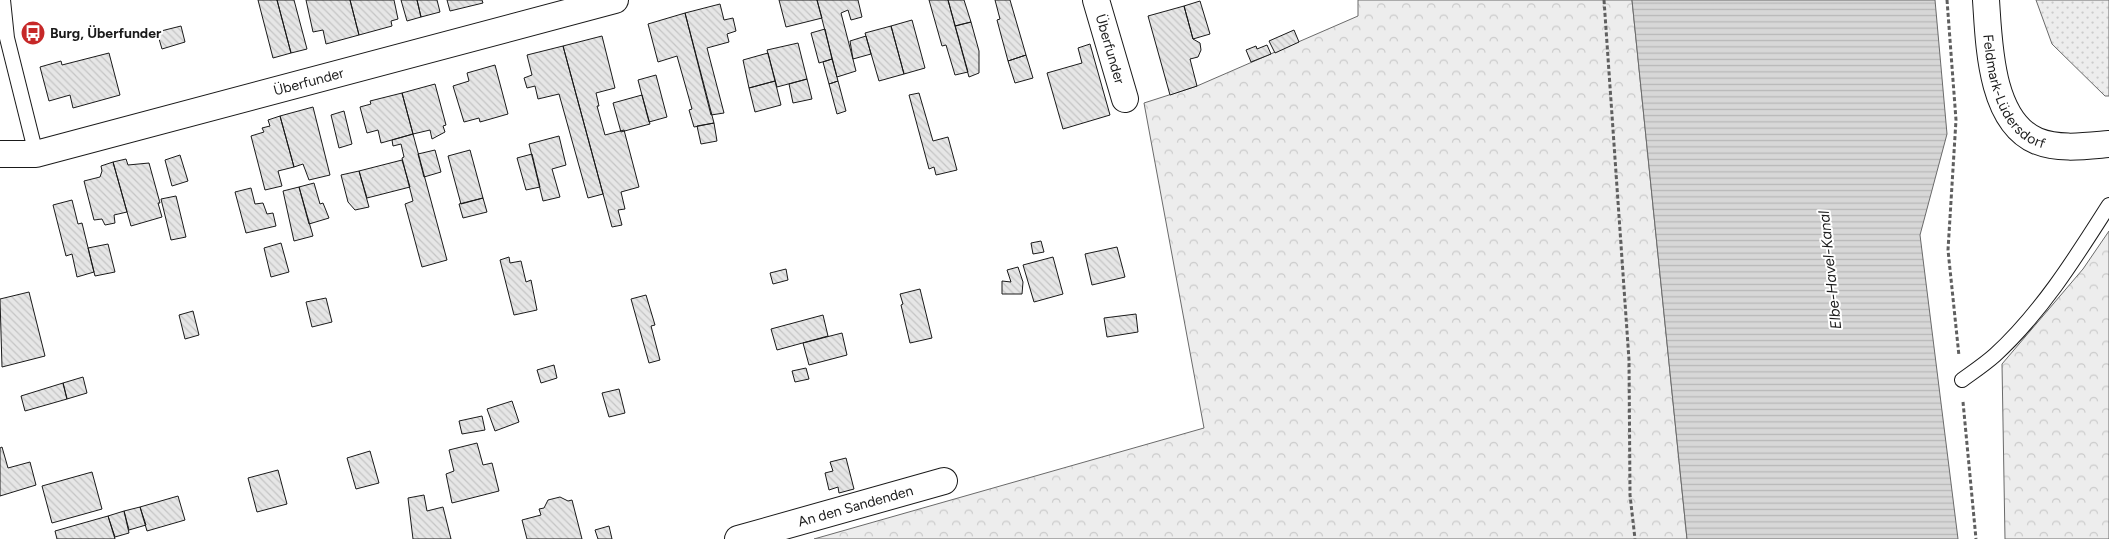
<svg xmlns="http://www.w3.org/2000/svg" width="2109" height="539" font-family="Figtree,sans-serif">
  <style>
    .green { fill: url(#green-dots); stroke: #6a6a6a }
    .forest { fill: url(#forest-crowns); stroke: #6a6a6a }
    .water { fill: url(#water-rules); stroke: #6a6a6a }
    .building { fill: url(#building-back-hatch); stroke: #1a1a1a }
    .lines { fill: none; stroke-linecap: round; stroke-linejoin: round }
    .lane-casing { stroke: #1a1a1a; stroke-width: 16 }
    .street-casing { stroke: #1a1a1a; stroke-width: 28 }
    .path { stroke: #5f5f5f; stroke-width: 3; stroke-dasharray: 4 2.5; stroke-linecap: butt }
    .lane { stroke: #fff; stroke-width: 14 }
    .street { stroke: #fff; stroke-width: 26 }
    .labels { text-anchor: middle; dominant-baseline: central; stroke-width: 4; stroke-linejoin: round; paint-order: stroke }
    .poi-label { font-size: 14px; font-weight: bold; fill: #1a1a1a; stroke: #fff; text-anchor: start }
    .street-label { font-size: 14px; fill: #1a1a1a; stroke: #fff }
    .water-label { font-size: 15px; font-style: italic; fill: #1a1a1a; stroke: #fff }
  </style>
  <defs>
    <pattern id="green-dots" width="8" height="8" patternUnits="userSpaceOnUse" patternTransform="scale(1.25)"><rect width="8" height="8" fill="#ededed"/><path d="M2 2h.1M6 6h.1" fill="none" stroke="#cbcbcb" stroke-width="1.8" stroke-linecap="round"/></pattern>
    <pattern id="forest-crowns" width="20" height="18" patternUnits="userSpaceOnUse" patternTransform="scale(1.25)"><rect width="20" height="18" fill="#ededed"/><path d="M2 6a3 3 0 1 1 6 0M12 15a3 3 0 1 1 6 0" fill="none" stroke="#cbcbcb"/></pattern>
    <pattern id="water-rules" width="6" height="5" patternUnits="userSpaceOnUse" patternTransform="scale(1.25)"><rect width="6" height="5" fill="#d7d7d7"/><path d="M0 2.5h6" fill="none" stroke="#b8b8b8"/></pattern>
    <pattern id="building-back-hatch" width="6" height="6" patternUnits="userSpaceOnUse" patternTransform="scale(1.25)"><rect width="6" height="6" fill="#e6e6e6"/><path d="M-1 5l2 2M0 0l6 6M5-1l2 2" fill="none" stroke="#c5c5c5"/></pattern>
  </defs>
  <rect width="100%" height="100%" fill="#fff"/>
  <path class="green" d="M2036,0H2109V96H2105L2052,44Z"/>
  <path class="forest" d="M1358,0H1632L1687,539H814L1204,428L1144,103L1197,86L1358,16Z
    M2109,231V539H2005L2002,364L2083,269Z"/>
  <path class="water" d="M1632,0H1935L1947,134L1920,235L1958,539H1687Z"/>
  <path class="building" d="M258,0H277L291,53L273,58Z
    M277,0H294L307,49L291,53Z
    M306,0H350L359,35L326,44L323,30L313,32Z
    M350,0H394L398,19L391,21L392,26L359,35Z
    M401,0H417L421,17L407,21Z
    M417,0H437L440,12L421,17Z
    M447,0H482L483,3L450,11Z
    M779,0H817L822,18L786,27Z
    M817,0H858L862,17L851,20L848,10L841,13L856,71L837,77Z
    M929,0H948L968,72L955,75L946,45L942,46Z
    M948,0H964L971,22L955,26Z
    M995,0H1010L1026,55L1008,61L997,20L1000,19Z
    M1200,1L1210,34L1193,39L1184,6Z
    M720,4L724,20L733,18L736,31L727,34L729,42L707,48L724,113L711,115L685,13Z
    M1184,6L1193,39L1200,43L1201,50L1198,57L1190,59L1197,86L1170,95L1148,16Z
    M685,13L714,123L694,127L689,110L692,109L677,56L658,62L648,24Z
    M912,20L925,68L904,74L891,26Z
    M971,22L979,51V73L969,77L955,26Z
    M181,26L185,42L162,49L157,32Z
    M891,26L904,74L879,81L865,33Z
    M825,29L832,59L819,63L811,33Z
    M1294,30L1299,42L1275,53L1269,41Z
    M602,36L615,88L596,93L599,106H597L605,135L624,130L639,187L621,192L625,209L618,210L622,225L612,227L563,46Z
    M866,36L871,54L853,59L850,41Z
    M798,43L807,79L777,87L767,50Z
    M1090,44L1110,115L1063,129L1047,73L1082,63L1078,48Z
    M1267,45L1271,54L1251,62L1246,50L1256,46L1257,49Z
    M563,46L603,194L588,198L559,94L538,99L535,86L527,88L524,78L532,75L527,55Z
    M109,53L120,95L73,108L70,95L49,101L40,67L61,61L62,65Z
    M768,53L775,81L749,88L743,60Z
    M1026,55L1033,78L1015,83L1008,61Z
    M832,59L838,81L829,84L823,62Z
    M495,65L508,114L480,122L479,118L464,122L453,86L469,81L467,73Z
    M656,75L667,117L649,122L638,80Z
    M807,79L812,99L793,103L789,84Z
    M775,81L781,105L755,112L749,88Z
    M838,81L846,111L837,114L829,84Z
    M435,84L446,125L443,126L445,132L432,139L430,130L413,134L402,93Z
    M402,93L413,134L381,143L378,130L367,133L360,107L371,104L370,101Z
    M919,93L933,141L948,137L957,170L936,175L934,167L929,169L909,95Z
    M642,95L650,124L621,132L613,103Z
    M313,107L330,175L309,180L303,164L294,167L280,116Z
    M344,111L352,144L339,148L331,115Z
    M280,116L294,167L278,171L282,186L265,190L251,136L264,132L262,128L270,126L268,120Z
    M714,123L717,141L701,144L697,126Z
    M413,134L447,260L422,267L405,204L413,201L402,158L404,157L401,144L393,146L392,140Z
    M559,136L566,165L552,169L560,197L543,201L529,144Z
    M435,150L441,172L424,177L418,154Z
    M470,150L483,198L461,204L448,156Z
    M532,154L540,187L526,190L517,158Z
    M180,155L188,181L172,186L165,160Z
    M126,159L128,165L149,163L160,203H158L162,217L131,226L113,162Z
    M402,160L410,187L367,198L359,171Z
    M113,162L127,212L114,215L115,223L105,225L102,219L94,220L84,181L100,177L102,171L101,166Z
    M359,171L369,207L355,210L348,202L341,175Z
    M314,183L320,204L323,203L329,218L309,224L299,187Z
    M299,187L313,236L294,241L283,191Z
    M251,188L255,204L263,203L267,214L273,213L276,226L246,233L235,192Z
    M176,196L186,237L171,240L161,199Z
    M483,198L487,212L463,218L459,204Z
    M72,200L78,224L82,223L94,272L77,277L72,254L66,256L53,205Z
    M1041,241L1044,252L1033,254L1031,243Z
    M281,243L289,272L271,277L264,248Z
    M108,244L115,272L95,276L88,248Z
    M1117,247L1125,277L1092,285L1085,254Z
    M509,257L510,263L521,261L526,282L531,280L537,310L514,315L500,260Z
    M1053,257L1063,294L1034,302L1023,265Z
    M1018,267L1023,282L1022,294H1002V281L1011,282L1007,270Z
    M786,269L788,280L773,284L770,273Z
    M920,289L932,338L910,343L901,305L903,304L900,294Z
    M29,292L45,356L2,367L0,299Z
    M646,295L655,325L651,326L660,360L649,363L631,299Z
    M326,298L332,322L312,327L306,302Z
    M193,311L199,335L185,339L179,315Z
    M1136,314L1138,332L1107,337L1104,318Z
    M823,315L828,336L777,350L771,329Z
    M842,333L847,355L809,365L803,343Z
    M554,365L557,378L541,383L537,370Z
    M806,368L809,379L795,382L792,371Z
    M83,377L87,393L67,399L63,383Z
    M63,383L67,399L25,411L21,396Z
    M619,389L625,413L609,417L602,393Z
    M512,401L519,422L495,431L487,409Z
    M482,416L485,430L462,434L459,421Z
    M477,443L483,465L492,463L499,491L452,503L446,474L454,471L449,450Z
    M2,447L8,468L30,462L36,485L0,496V448Z
    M370,451L379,483L356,489L347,458Z
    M846,458L854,489L839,493L838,487L829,490L825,473L833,471L830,462Z
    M278,470L287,504L257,512L248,478Z
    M92,472L102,509L52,523L42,486Z
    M424,495L427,511L443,507L451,539H413L408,498Z
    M178,496L185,520L147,531L140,507Z
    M560,497L568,501L572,500L582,539H527L522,520L541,515L539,509L544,508L548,500Z
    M140,507L146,525L129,530L124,511Z
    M124,511L129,533L115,537L108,516Z
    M108,516L115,539H57L55,531Z
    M609,526L612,539H598L595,530Z"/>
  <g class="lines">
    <defs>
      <path id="lane" d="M3,0L7,38L36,154
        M1962,380C1973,372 1985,364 1995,355C2041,313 2076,257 2109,205"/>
      <g id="street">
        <path id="s1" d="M1096,0L1125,99"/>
        <path id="s2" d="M1986,0C1989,43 1990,121 2037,141C2059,150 2086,146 2109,144"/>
        <path id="s3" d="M0,154H36L615,0"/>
        <path id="s4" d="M738,539L944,481"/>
      </g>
    </defs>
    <use href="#lane" class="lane-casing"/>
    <use href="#street" class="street-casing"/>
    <path class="path" d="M1604,0L1629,360L1630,495L1635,539
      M1947,0L1956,120L1948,250L1959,356
      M1963,402L1976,539"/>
    <use href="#lane" class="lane"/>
    <use href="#street" class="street"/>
  </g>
  <defs>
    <symbol id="bus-disc" viewBox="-11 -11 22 22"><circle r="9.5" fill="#c62828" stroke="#fff"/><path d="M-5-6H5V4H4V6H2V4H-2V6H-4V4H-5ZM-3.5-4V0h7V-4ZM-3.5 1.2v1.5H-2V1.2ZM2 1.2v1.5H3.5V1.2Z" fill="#fff"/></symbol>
  </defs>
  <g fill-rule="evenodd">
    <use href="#bus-disc" x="19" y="19" width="28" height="28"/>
  </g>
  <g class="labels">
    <g class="poi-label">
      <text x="50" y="33">Burg, Überfunder</text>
    </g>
    <g class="street-label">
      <text stroke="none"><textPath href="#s1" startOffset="51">Überfunder</textPath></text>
      <text stroke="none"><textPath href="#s3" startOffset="318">Überfunder</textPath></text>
      <text stroke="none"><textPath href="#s2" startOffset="100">Feldmark-Lüdersdorf</textPath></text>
      <text stroke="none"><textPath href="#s4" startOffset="122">An den Sandenden</textPath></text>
    </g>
    <g class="water-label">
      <text transform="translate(1830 270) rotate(-96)">Elbe-Havel-Kanal</text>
    </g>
  </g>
</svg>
